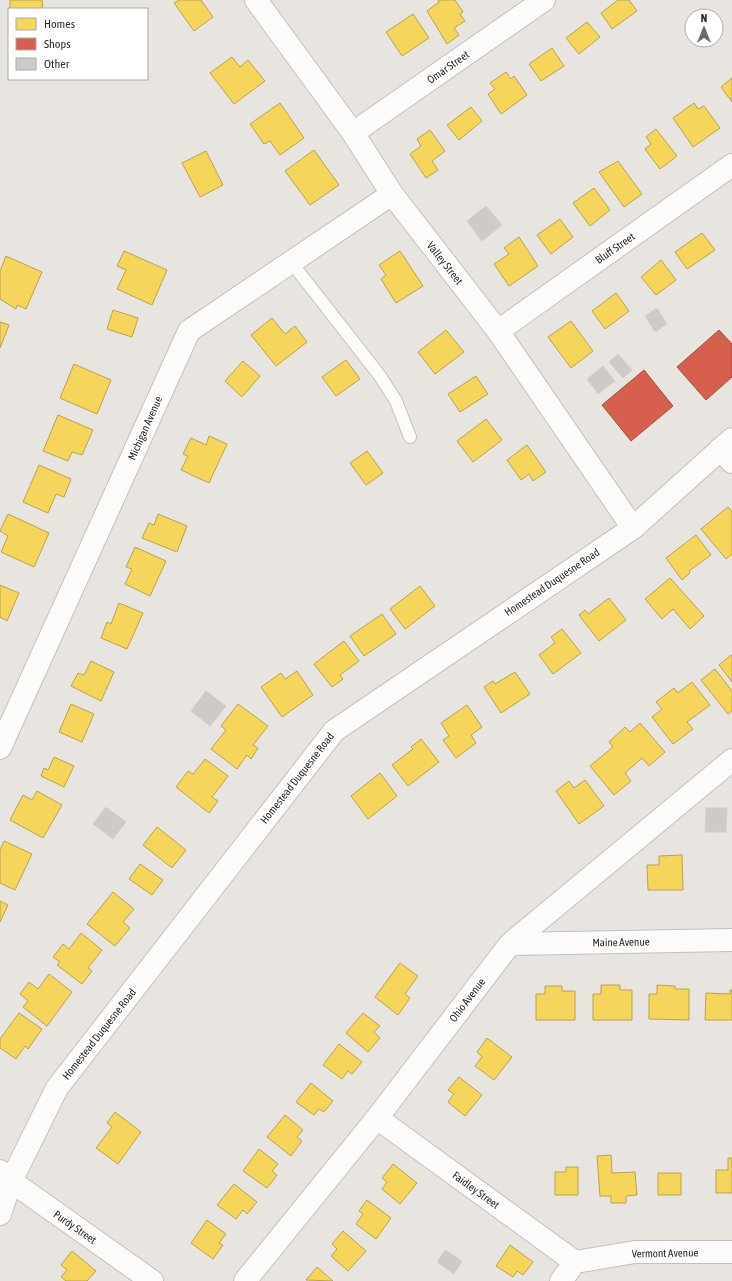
<svg xmlns="http://www.w3.org/2000/svg" width="732" height="1281" font-family="'Asap Condensed',sans-serif">
  <style>
    .homes { fill: #f6d55c; stroke: #b9a24d }
    .shops { fill: #d6604d; stroke: #a25042 }
    .building { fill: #cdcac7; stroke: #d3d0cc }
    .lines { fill: none; stroke-linecap: round; stroke-linejoin: round }
    .service-casing { stroke: #c2c1c1; stroke-width: 14 }
    .minor-casing { stroke: #c2c1c1; stroke-width: 24 }
    .tertiary-casing { stroke: #c2c1c1; stroke-width: 24 }
    .service { stroke: #fcfbfa; stroke-width: 12 }
    .minor { stroke: #fcfbfa; stroke-width: 22 }
    .tertiary { stroke: #fcfbfa; stroke-width: 22 }
    .labels { text-anchor: middle; dominant-baseline: central; stroke-width: 4; stroke-linejoin: round; paint-order: stroke }
    .street-label { font-size: 11px; fill: #2a2a2a; stroke: #fff }
  </style>
  <rect width="100%" height="100%" fill="#e8e4e0"/>
  <path class="homes" d="M10,0H42L43,9H10Z
    M179,0H201L213,17L194,31L174,3Z
    M438,0H455L463,12L460,14L465,21L454,28L459,35L447,44L427,11L439,2Z
    M618,0H629L637,11L612,29L601,13Z
    M413,14L429,38L402,56L386,32Z
    M587,22L600,37L579,54L566,38Z
    M552,48L564,66L541,81L529,64Z
    M232,57L240,67L248,60L265,81L234,104L210,73Z
    M506,72L511,79L514,76L527,95L501,114L488,94L495,89L490,83Z
    M732,78V102L721,87Z
    M280,103L304,138L280,155L270,141L264,144L250,124Z
    M694,103L698,109L704,106L720,128L693,147L673,118Z
    M471,107L482,121L459,140L447,125Z
    M656,129L677,156L660,169L645,149L651,144L646,137Z
    M430,130L445,151L432,161L438,170L426,178L410,154L421,146L417,139Z
    M314,150L339,185L310,205L285,171Z
    M206,151L223,185L200,197L182,163Z
    M618,161L642,194L624,207L599,172Z
    M594,188L610,210L590,226L573,203Z
    M560,219L573,237L551,254L537,235Z
    M702,233L715,250L687,269L675,252Z
    M519,237L538,266L509,286L494,264L509,254L504,248Z
    M124,251L167,270L152,305L117,289L126,270L117,266Z
    M400,251L423,286L396,303L381,279L386,275L379,265Z
    M6,256L42,272L26,309L17,305L16,309L0,299V271Z
    M661,260L676,280L656,295L641,277Z
    M616,293L629,311L605,329L592,311Z
    M113,310L138,318L132,337L107,329Z
    M272,318L285,334L295,326L307,342L276,366L251,335Z
    M571,321L593,351L571,368L548,337Z
    M0,322L9,325L0,348Z
    M446,330L464,352L435,374L418,352Z
    M346,360L360,379L336,396L322,377Z
    M243,361L260,376L242,397L225,381Z
    M74,364L111,380L97,414L60,398Z
    M476,376L488,394L460,412L448,394Z
    M58,415L93,430L82,455L72,452L68,461L43,451Z
    M486,419L502,440L473,462L457,441Z
    M209,436L227,444L209,483L181,470L188,456L183,454L191,438L206,445Z
    M527,445L546,472L533,481L529,474L521,480L507,460Z
    M367,451L383,473L366,485L350,463Z
    M39,465L71,479L64,497L56,494L48,513L23,502Z
    M728,507L732,512V554L726,559L701,529Z
    M8,514L49,533L34,567L1,552L8,536L0,531Z
    M158,514L187,526L177,552L142,538L149,523L154,525Z
    M696,535L711,555L689,571L690,573L682,580L666,558Z
    M135,547L166,561L150,596L125,584L132,569L126,567Z
    M670,578L704,616L690,629L673,609L662,619L645,599Z
    M0,585L19,593L7,621L0,617Z
    M420,586L435,606L405,629L390,609Z
    M609,598L626,620L599,641L579,615L585,610L588,614Z
    M119,603L143,613L127,649L101,638L107,622L111,624Z
    M382,614L396,634L364,656L350,636Z
    M562,629L581,653L553,674L539,655L555,643L551,637Z
    M344,641L359,661L340,675L343,679L332,687L314,664Z
    M731,655L732,656V682L719,665Z
    M91,661L114,672L101,701L71,686L78,673L84,675Z
    M715,669L732,691V711L728,714L701,680Z
    M297,671L313,695L282,717L261,687L281,673L285,679Z
    M515,672L530,694L501,713L484,687L493,681L495,684Z
    M692,682L710,705L687,722L693,729L673,744L652,717L662,709L656,702L674,688L678,693Z
    M71,704L94,714L82,742L59,732Z
    M238,704L268,726L253,745L258,748L251,759L247,755L237,769L211,749L226,730L221,726Z
    M467,705L482,727L471,735L476,743L456,758L443,740L449,736L441,723Z
    M640,723L665,752L649,766L642,758L625,773L631,781L614,795L590,766L613,747L609,742L625,727L630,732Z
    M421,739L439,762L408,786L392,765L413,749L411,747Z
    M54,757L74,766L64,787L41,776L44,768L48,770Z
    M205,759L228,776L212,797L218,801L209,813L176,787L188,771L193,774Z
    M380,773L397,796L368,819L351,796Z
    M585,780L604,806L579,824L556,791L569,781L574,788Z
    M37,791L62,805L43,838L10,820L23,795L32,800Z
    M157,827L186,850L172,868L143,845Z
    M4,841L32,854L15,890L0,883V850Z
    M682,855L683,890H648L647,865H659V856Z
    M140,864L163,880L152,895L129,879Z
    M113,892L134,909L123,922L130,928L115,946L87,924Z
    M0,901L8,905L0,922Z
    M81,933L102,950L88,968L92,971L82,984L57,965L60,962L53,957L63,944L69,949Z
    M400,963L418,976L405,994L410,998L398,1015L375,997Z
    M49,974L72,992L47,1026L23,1007L28,1001L20,994L29,982L38,989Z
    M601,985H620V990H632V1020H593V994H601Z
    M657,985L675,986V989H689V1020L649,1019V994H657Z
    M545,986H562V991H575V1020H536V994H545Z
    M730,990H732V1020H705L706,993L730,994Z
    M19,1013L42,1029L28,1049L25,1046L16,1059L0,1048V1039Z
    M363,1013L380,1026L374,1032L380,1038L368,1052L346,1033Z
    M487,1038L512,1057L494,1080L475,1066L482,1057L477,1052Z
    M339,1044L362,1062L352,1074L348,1071L342,1079L323,1065Z
    M459,1077L482,1095L465,1116L448,1102L454,1094L448,1090Z
    M311,1083L333,1101L324,1112L319,1109L314,1115L296,1102Z
    M115,1112L141,1132L118,1164L96,1148L112,1127L107,1123Z
    M285,1115L303,1130L297,1137L302,1141L291,1156L267,1137Z
    M259,1149L278,1164L272,1171L277,1175L267,1188L243,1171Z
    M611,1155L612,1173L635,1172L637,1195L626,1196V1203H611V1196H600L597,1156Z
    M728,1158H732V1193H716V1170H728Z
    M393,1164L417,1183L400,1204L382,1189L387,1182L382,1178Z
    M566,1167H578V1195H555V1172H566Z
    M658,1173H681V1195H658Z
    M234,1184L257,1202L247,1214L243,1210L236,1219L217,1205Z
    M367,1200L391,1218L376,1239L356,1224L363,1214L359,1211Z
    M207,1220L226,1234L219,1243L223,1245L213,1259L191,1243Z
    M343,1231L366,1251L348,1271L331,1256L337,1249L332,1244Z
    M510,1245L533,1262L523,1275L517,1271L513,1277L496,1266Z
    M72,1251L96,1271L87,1281H66L61,1277L67,1270L61,1265Z
    M317,1267L333,1281L306,1280Z"/>
  <path class="shops" d="M719,330L732,344V377L706,400L677,367Z
    M644,370L673,406L631,441L602,405Z"/>
  <path class="building" d="M486,206L502,225L482,241L467,221Z
    M657,308L667,324L655,332L645,316Z
    M618,354L632,370L623,378L609,362Z
    M603,366L615,381L598,394L587,379Z
    M206,691L226,706L210,726L191,711Z
    M106,807L126,822L113,839L93,824Z
    M706,808H727L726,832H705Z
    M445,1250L462,1261L454,1274L437,1262Z"/>
  <g class="lines">
    <defs>
      <path id="service" d="M291,262L380,376L396,401L410,437"/>
      <path id="minor" d="M256,0L353,133L392,194L498,331L633,528
        M353,133L544,0
        M498,331L732,165
        M720,449L732,462
        M0,748L189,331L392,194
        M510,944L732,940
        M377,1118L575,1262
        M0,1171L11,1181L152,1281
        M245,1281L377,1118L510,944L732,760
        M561,1281L575,1262L635,1252H732"/>
      <path id="tertiary" d="M0,1214L11,1181L57,1088L334,731L633,528L732,439"/>
    </defs>
    <use href="#service" class="service-casing"/>
    <use href="#minor" class="minor-casing"/>
    <use href="#tertiary" class="tertiary-casing"/>
    <use href="#service" class="service"/>
    <use href="#minor" class="minor"/>
    <use href="#tertiary" class="tertiary"/>
  </g>
  <g class="labels">
    <g class="street-label">
      <text transform="translate(448 67) rotate(-35)">Omar Street</text>
      <text transform="translate(615 248) rotate(-35)">Bluff Street</text>
      <text transform="translate(445 263) rotate(52)">Valley Street</text>
      <text transform="translate(145 428) rotate(-66)">Michigan Avenue</text>
      <text transform="translate(552 582) rotate(-34)">Homestead Duquesne Road</text>
      <text transform="translate(297 778) rotate(-52)">Homestead Duquesne Road</text>
      <text transform="translate(621 942) rotate(-1)">Maine Avenue</text>
      <text transform="translate(467 1000) rotate(-53)">Ohio Avenue</text>
      <text transform="translate(99 1034) rotate(-52)">Homestead Duquesne Road</text>
      <text transform="translate(476 1190) rotate(36)">Faidley Street</text>
      <text transform="translate(75 1227) rotate(35)">Purdy Street</text>
      <text transform="translate(665 1253) rotate(-1)">Vermont Avenue</text>
    </g>
  </g>
  <rect x="8" y="8" width="140" height="72" fill="#ffffff" stroke="#aaaaaa"/>
  <rect x="16" y="18" width="20" height="12" fill="#f6d55c" stroke="#aaaaaa"/>
  <text x="44" y="28" font-size="12" fill="#2a2a2a">Homes</text>
  <rect x="16" y="38" width="20" height="12" fill="#d6604d" stroke="#aaaaaa"/>
  <text x="44" y="48" font-size="12" fill="#2a2a2a">Shops</text>
  <rect x="16" y="58" width="20" height="12" fill="#cdcac7" stroke="#aaaaaa"/>
  <text x="44" y="68" font-size="12" fill="#2a2a2a">Other</text>
  <g transform="translate(704 28)"><circle r="19" fill="#ffffff" stroke="#aaaaaa"/>
  <path d="M0-3L7 15L0 10L-7 15Z" fill="#6c6b6a"/>
  <text y="-6" font-size="11" font-weight="bold" text-anchor="middle" fill="#2a2a2a">N</text>
  </g>
</svg>
